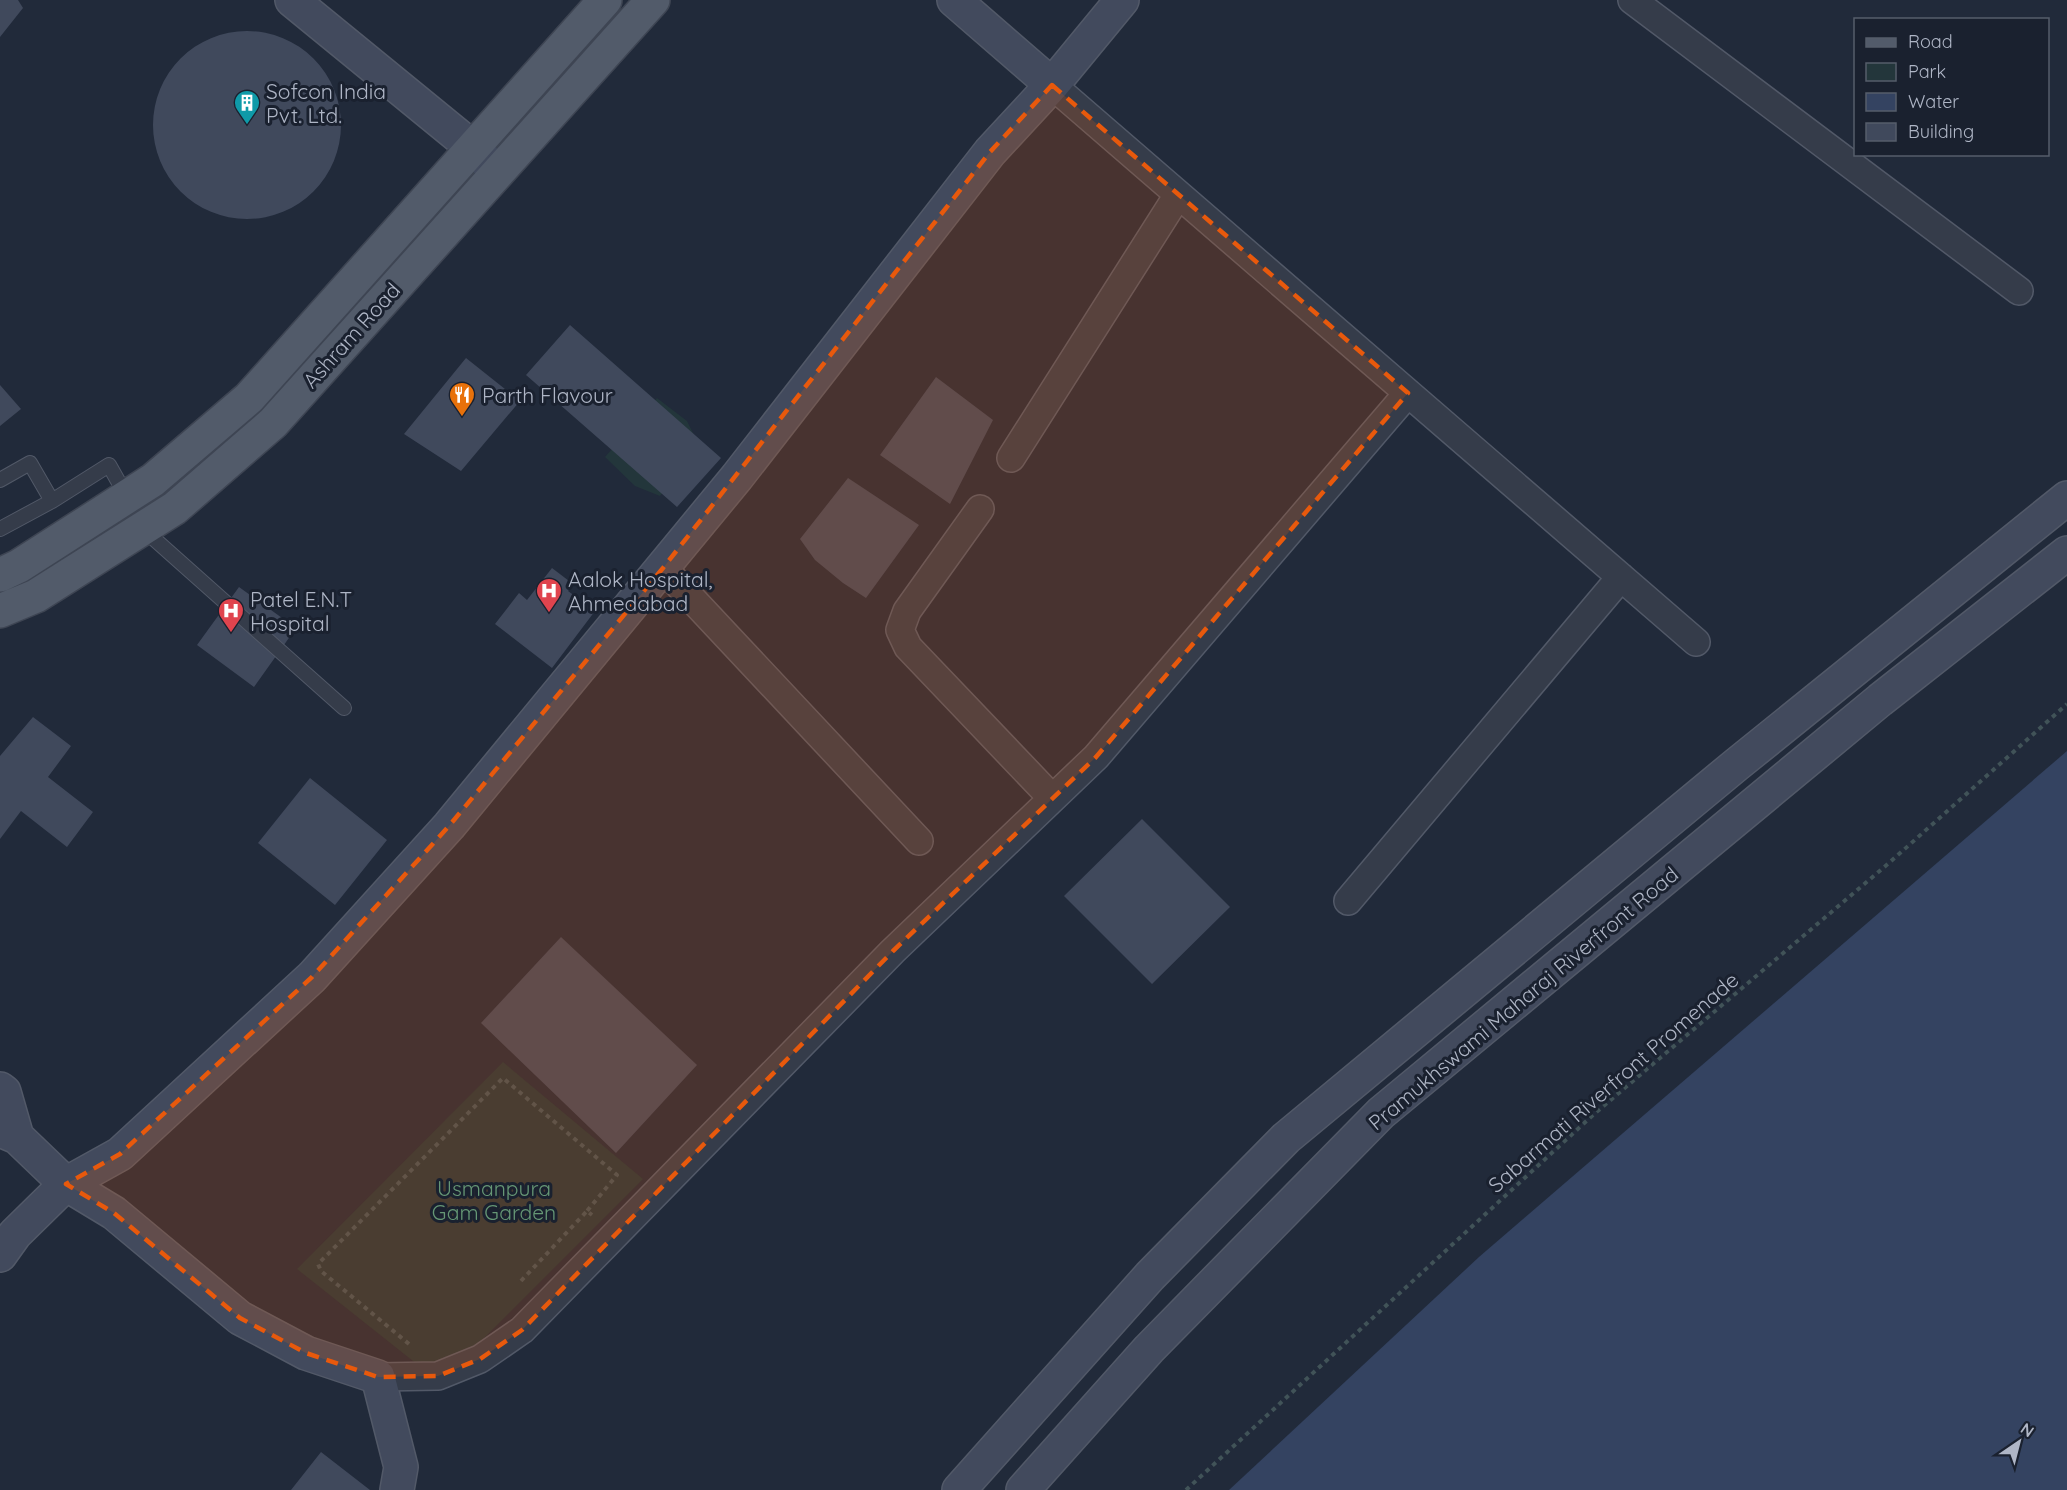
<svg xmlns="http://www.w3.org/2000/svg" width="2067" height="1490" font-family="Quicksand,sans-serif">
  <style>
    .green { fill: #23363b }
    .water { fill: #344361 }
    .building { fill: #40495c }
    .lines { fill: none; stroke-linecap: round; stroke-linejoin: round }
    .lane-casing { stroke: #525968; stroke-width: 16 }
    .street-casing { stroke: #525968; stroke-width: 30 }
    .secondary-casing { stroke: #525968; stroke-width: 36 }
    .primary-casing { stroke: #3e4553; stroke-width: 36 }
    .path { stroke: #415358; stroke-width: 4; stroke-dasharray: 4.5 4.5; stroke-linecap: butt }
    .lane { stroke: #353c4a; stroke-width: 14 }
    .street { stroke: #353c4a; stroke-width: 27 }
    .secondary { stroke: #424a5d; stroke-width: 33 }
    .primary { stroke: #525b6a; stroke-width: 33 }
    .marked { fill: #e8590c; fill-opacity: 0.2; stroke: #e8590c; stroke-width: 4.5; stroke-dasharray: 12 8; stroke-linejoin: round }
    .labels { text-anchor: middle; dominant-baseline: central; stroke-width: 6; stroke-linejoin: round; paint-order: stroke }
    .poi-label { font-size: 21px; fill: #afb6c6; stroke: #1a212f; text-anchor: start }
    .street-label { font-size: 21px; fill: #afb6c6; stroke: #1a212f }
    .park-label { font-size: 21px; fill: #669775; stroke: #1a212f }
  </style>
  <rect width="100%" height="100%" fill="#212a3a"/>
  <path class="green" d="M657,398L687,421L699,445L660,496L635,486L605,457Z
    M503,1062L643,1179L470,1352L435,1370L418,1365L297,1269Z"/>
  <path class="water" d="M2067,751V1490H1229L1479,1257Z"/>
  <path class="building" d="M0,0H18L23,8L0,37Z
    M153 125a94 94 0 1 1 188 0a94 94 0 1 1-188 0Z
    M570,325L721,458L677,507L526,375Z
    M466,358L520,401L461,471L404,434Z
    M936,377L993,420L950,504L880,455Z
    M0,385L21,409L0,426Z
    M848,478L919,525L866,598L843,583L815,560L800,539Z
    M552,568L573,584L568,591L595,611L552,668L495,624L519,593L527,600Z
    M239,587L296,628L254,687L197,645Z
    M33,717L71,746L48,777L93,812L67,847L21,811L0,839V756Z
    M310,778L387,840L335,905L258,843Z
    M1142,819L1230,907L1152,984L1064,896Z
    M561,937L697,1065L616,1153L481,1023Z
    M321,1452L370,1490H291Z"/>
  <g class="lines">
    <defs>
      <path id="lane" d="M0,480L30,463L52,501L109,465L127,497
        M0,529L52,501
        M143,529L344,708"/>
      <path id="street" d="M1632,0L2019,291
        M1052,85L1696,642
        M1011,458L1178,195
        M980,509L907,611L900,630L908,647L1052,798
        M663,568L919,841
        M1348,901L1621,577
        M378,1377L438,1376L480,1359L522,1330L893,951L1096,757L1408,393"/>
      <path id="secondary" d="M292,0L473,148L497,172
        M954,0L1052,85
        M0,1089L4,1092L17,1137
        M0,1130L17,1137L66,1184L15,1234L0,1255
        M66,1184L120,1154L312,977L449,826L737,477L990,152L1052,85L1122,0
        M66,1184L114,1213L240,1318L306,1353L378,1377L401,1467L397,1490
        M959,1490L1150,1276L1286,1138L1736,765L2067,498
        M1023,1490L1149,1349L1381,1113L1880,700L2067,553"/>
      <path id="primary" d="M0,575L19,566L153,480L249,398L605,0
        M0,611L36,596L175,508L273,423L653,0"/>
    </defs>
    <use href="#lane" class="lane-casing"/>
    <use href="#street" class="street-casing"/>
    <use href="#secondary" class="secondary-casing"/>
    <use href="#primary" class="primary-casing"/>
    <path class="path" d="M521,1281L587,1211L592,1215
      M409,1344L321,1271L318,1264L503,1078L617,1175L587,1211
      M1186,1490L1593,1115L1889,863L2067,704"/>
    <use href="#lane" class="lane"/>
    <use href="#street" class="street"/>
    <use href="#secondary" class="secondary"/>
    <use href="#primary" class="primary"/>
  </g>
  <path class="marked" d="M1052,85L1408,393L1096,757L893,951L522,1330L480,1359L438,1376L378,1377L306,1353L240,1318L114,1213L66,1184L120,1154L312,977L449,826L663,568L990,152Z"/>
  <defs>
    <symbol id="building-pin" viewBox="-11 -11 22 30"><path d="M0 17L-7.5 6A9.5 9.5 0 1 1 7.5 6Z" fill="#0f9aa8" stroke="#1a212f"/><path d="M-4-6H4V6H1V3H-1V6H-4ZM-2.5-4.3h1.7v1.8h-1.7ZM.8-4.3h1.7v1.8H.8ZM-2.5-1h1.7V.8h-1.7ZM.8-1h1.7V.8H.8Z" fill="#fff"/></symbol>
    <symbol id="restaurant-pin" viewBox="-11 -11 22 30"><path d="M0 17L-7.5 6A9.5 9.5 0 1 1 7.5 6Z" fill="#e8710a" stroke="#1a212f"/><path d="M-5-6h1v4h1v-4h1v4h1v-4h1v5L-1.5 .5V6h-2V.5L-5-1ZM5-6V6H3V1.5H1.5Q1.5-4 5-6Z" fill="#fff"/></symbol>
    <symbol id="hospital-pin" viewBox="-11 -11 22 30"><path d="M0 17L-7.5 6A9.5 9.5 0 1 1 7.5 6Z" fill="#e0444e" stroke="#1a212f"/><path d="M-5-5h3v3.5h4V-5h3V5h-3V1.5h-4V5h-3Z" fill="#fff"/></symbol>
  </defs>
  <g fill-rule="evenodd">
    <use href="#building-pin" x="232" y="88" width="30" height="40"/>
    <use href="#restaurant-pin" x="447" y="380" width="30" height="40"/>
    <use href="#hospital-pin" x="534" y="576" width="30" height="40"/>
    <use href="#hospital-pin" x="216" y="596" width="30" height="40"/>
  </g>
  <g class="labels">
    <g class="poi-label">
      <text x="266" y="91">Sofcon India<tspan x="266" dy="24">Pvt. Ltd.</tspan></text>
      <text x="482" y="395">Parth Flavour</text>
      <text x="568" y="579">Aalok Hospital,<tspan x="568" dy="24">Ahmedabad</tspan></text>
      <text x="250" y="599">Patel E.N.T<tspan x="250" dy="24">Hospital</tspan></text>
    </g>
    <g class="street-label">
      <text transform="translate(351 335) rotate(-48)">Ashram Road</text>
      <text transform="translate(1523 998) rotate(-40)">Pramukhswami Maharaj Riverfront Road</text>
      <text transform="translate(1613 1082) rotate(-41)">Sabarmati Riverfront Promenade</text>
    </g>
    <g class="park-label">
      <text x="494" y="1188">Usmanpura<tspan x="494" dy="24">Gam Garden</tspan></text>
    </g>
  </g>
  <rect x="1854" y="18" width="195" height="138" fill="#1a212f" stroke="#565d6b" stroke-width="1.5"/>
  <rect x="1866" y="38" width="30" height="9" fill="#525b6a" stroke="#565d6b" stroke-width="1.5"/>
  <text x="1908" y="48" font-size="18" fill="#afb6c6">Road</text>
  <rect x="1866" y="63" width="30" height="18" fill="#23363b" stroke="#565d6b" stroke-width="1.5"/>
  <text x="1908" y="78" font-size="18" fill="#afb6c6">Park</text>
  <rect x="1866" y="93" width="30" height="18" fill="#344361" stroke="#565d6b" stroke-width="1.5"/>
  <text x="1908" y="108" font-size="18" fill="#afb6c6">Water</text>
  <rect x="1866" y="123" width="30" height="18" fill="#40495c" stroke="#565d6b" stroke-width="1.5"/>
  <text x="1908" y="138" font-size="18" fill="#afb6c6">Building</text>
  <g transform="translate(2019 1442) rotate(35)" stroke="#1a212f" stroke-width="4.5" paint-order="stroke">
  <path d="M0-4.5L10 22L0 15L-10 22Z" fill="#afb6c6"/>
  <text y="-9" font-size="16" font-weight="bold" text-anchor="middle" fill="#afb6c6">N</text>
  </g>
</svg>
